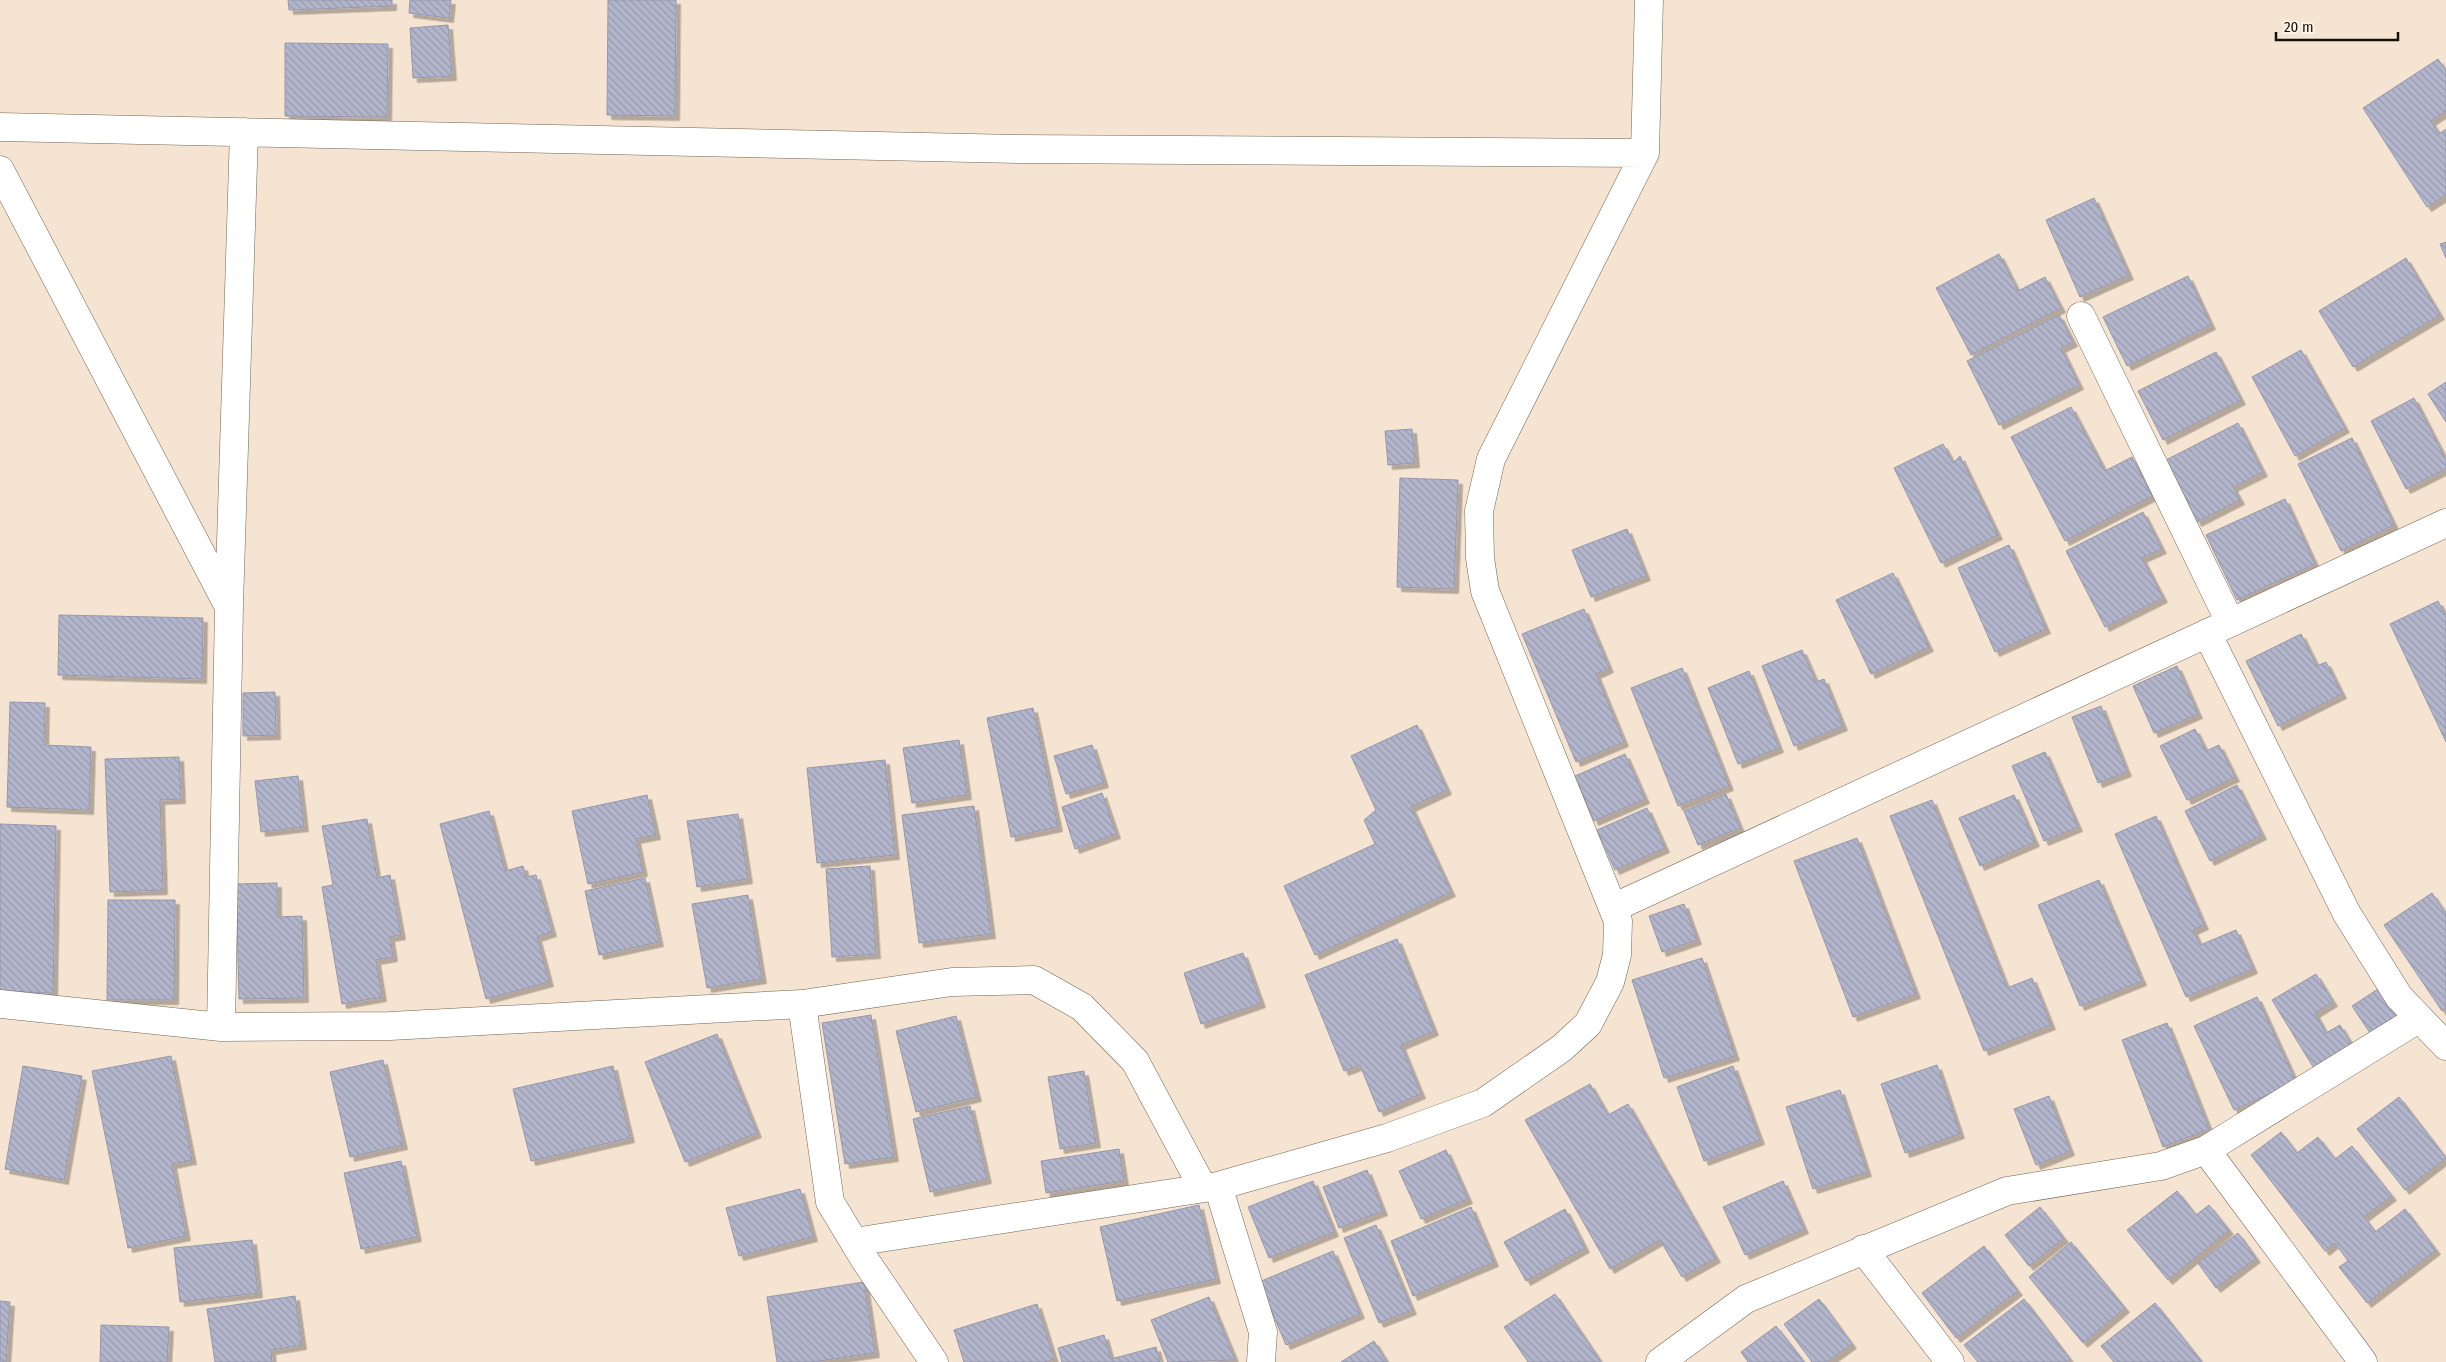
<svg xmlns="http://www.w3.org/2000/svg" width="2446" height="1362" font-family="'Fira Sans Condensed',sans-serif">
  <style>
    .building { fill: url(#building-back-hatch); stroke: #9698ae; filter: url(#shadow) }
    .lines { fill: none; stroke-linecap: round; stroke-linejoin: round }
    .minor-casing { stroke: #736453; stroke-width: 29 }
    .minor { stroke: #fff; stroke-width: 28 }
  </style>
  <defs>
    <pattern id="building-back-hatch" width="6" height="6" patternUnits="userSpaceOnUse" patternTransform="scale(1.25)"><rect width="6" height="6" fill="#b2b5cb"/><path d="M-1 5l2 2M0 0l6 6M5-1l2 2" fill="none" stroke="#989bad"/></pattern>
    <filter id="shadow"><feDropShadow dx="4.5" dy="4.5" stdDeviation="0" flood-color="#0004"/></filter>
  </defs>
  <rect width="100%" height="100%" fill="#f5e4d1"/>
  <path class="building" d="M288,0H392V6L289,10Z
    M410,0H451L449,18L409,13Z
    M608,0H676L675,116L607,115Z
    M448,25L452,76L413,78L410,28Z
    M285,43L388,44L387,117L285,116Z
    M2438,59L2446,71V111L2431,121L2439,134L2446,129V195L2427,207L2363,108Z
    M2094,198L2129,275L2080,297L2046,220Z
    M2446,242V258L2440,244Z
    M1999,254L2018,291L2045,277L2061,308L1971,355L1936,288Z
    M2406,258L2440,315L2353,367L2319,311Z
    M2188,276L2211,325L2127,366L2103,317Z
    M2059,315L2073,342L2061,348L2079,385L1999,425L1967,361Z
    M2301,350L2345,428L2295,456L2252,377Z
    M2216,352L2241,400L2163,440L2138,391Z
    M2446,382V422L2428,394Z
    M2414,398L2446,460V469L2406,489L2371,421Z
    M2071,407L2105,471L2132,457L2152,496L2065,541L2011,437Z
    M2238,423L2263,472L2233,487L2240,500L2197,522L2166,460Z
    M1412,429L1415,463L1388,465L1385,431Z
    M2352,438L2394,525L2341,551L2298,464Z
    M1943,444L1953,463L1960,456L1998,535L1941,563L1894,468Z
    M1400,478L1458,480L1454,589L1397,587Z
    M2285,499L2315,564L2237,600L2206,535Z
    M2143,512L2162,549L2142,558L2163,598L2105,627L2066,551Z
    M1627,529L1646,576L1591,597L1572,550Z
    M2009,545L2046,629L1995,652L1958,568Z
    M1893,573L1929,647L1871,674L1836,600Z
    M2438,601L2446,616V742L2390,624Z
    M1584,609L1609,668L1596,674L1624,742L1576,762L1522,634Z
    M59,615L203,618L202,679L58,675Z
    M2301,634L2317,666L2326,662L2342,694L2278,726L2246,661Z
    M1802,650L1816,682L1824,679L1843,726L1794,746L1762,666Z
    M2177,666L2198,714L2154,733L2133,686Z
    M1682,668L1729,786L1678,806L1631,688Z
    M1749,671L1779,748L1738,764L1708,688Z
    M275,692L276,735L243,736V693Z
    M10,702L45,703L44,745L91,747L89,810L7,807Z
    M2101,706L2127,772L2098,783L2072,717Z
    M1033,708L1058,827L1011,837L987,718Z
    M1417,725L1447,790L1411,807L1451,892L1315,955L1284,886L1375,844L1364,820L1376,810L1351,756Z
    M2195,729L2206,751L2219,745L2235,777L2187,800L2160,746Z
    M959,740L967,795L912,803L903,748Z
    M1092,745L1104,783L1066,794L1054,756Z
    M2045,752L2078,827L2044,841L2012,766Z
    M1625,754L1645,799L1594,821L1575,776Z
    M179,757L181,799L160,800L163,890L110,892L105,759Z
    M885,760L895,855L817,863L807,768Z
    M298,776L304,827L261,832L255,781Z
    M2237,785L2262,835L2210,861L2185,811Z
    M1102,793L1116,834L1075,849L1062,807Z
    M1726,794L1740,828L1698,845L1684,811Z
    M647,795L656,835L636,839L643,872L588,884L572,811Z
    M2014,795L2035,842L1980,866L1959,818Z
    M1932,800L2007,988L2032,978L2051,1025L1984,1051L1890,816Z
    M974,806L991,934L919,943L902,815Z
    M1647,808L1665,848L1615,870L1597,830Z
    M489,811L505,871L523,866L526,877L536,875L552,932L537,937L549,982L486,999L440,824Z
    M738,814L748,879L697,887L687,821Z
    M2156,816L2204,925L2193,930L2200,945L2236,930L2253,969L2186,997L2115,834Z
    M367,819L377,878L390,875L401,935L390,937L393,957L376,960L382,997L342,1004L322,887L333,885L322,826Z
    M0,824L56,826L53,993L0,991Z
    M1857,838L1916,994L1853,1017L1794,861Z
    M870,866L876,954L832,957L826,869Z
    M645,878L659,942L599,955L585,891Z
    M2099,880L2142,981L2080,1006L2038,905Z
    M277,883V917L302,916L304,998L239,999L236,884Z
    M2432,893L2446,914V1008L2442,1011L2384,925Z
    M748,895L762,979L707,988L692,904Z
    M108,900H175L174,1000H107Z
    M1684,904L1697,940L1662,952L1649,916Z
    M1397,939L1434,1031L1401,1045L1421,1094L1379,1112L1360,1065L1344,1071L1305,975Z
    M1243,953L1261,1003L1201,1024L1184,973Z
    M1702,958L1735,1056L1664,1078L1632,980Z
    M2316,974L2333,1002L2315,1013L2326,1033L2340,1025L2353,1047L2315,1070L2272,1000Z
    M2381,987L2400,1018L2372,1036L2352,1006Z
    M2257,997L2296,1082L2234,1110L2194,1026Z
    M871,1015L894,1157L845,1164L822,1023Z
    M956,1016L977,1097L916,1112L896,1031Z
    M2167,1023L2209,1129L2163,1147L2122,1040Z
    M717,1034L757,1133L685,1162L645,1062Z
    M171,1056L192,1160L172,1164L186,1236L128,1248L92,1071Z
    M383,1060L403,1145L350,1157L330,1072Z
    M1937,1065L1960,1134L1905,1153L1881,1084Z
    M23,1066L82,1076L64,1180L5,1169Z
    M613,1066L630,1138L531,1161L513,1089Z
    M1733,1066L1760,1140L1704,1161L1677,1087Z
    M1084,1071L1096,1143L1060,1149L1048,1077Z
    M1590,1084L1608,1115L1628,1104L1716,1258L1682,1277L1660,1240L1610,1269L1525,1120Z
    M1840,1090L1867,1172L1813,1189L1786,1107Z
    M2049,1096L2070,1151L2036,1165L2014,1109Z
    M2399,1097L2446,1158L2405,1190L2357,1129Z
    M970,1106L987,1179L930,1192L913,1119Z
    M2281,1132L2297,1153L2318,1137L2335,1159L2352,1146L2392,1196L2364,1217L2375,1232L2405,1209L2436,1250L2367,1303L2339,1267L2348,1261L2335,1243L2325,1251L2251,1155Z
    M1119,1149L1124,1181L1046,1193L1041,1161Z
    M1446,1150L1468,1199L1421,1219L1399,1171Z
    M401,1161L417,1237L361,1249L344,1173Z
    M1367,1170L1383,1211L1339,1228L1323,1187Z
    M1313,1181L1334,1232L1269,1258L1248,1207Z
    M1783,1181L1804,1229L1745,1255L1723,1207Z
    M800,1189L813,1237L739,1256L726,1208Z
    M2177,1191L2196,1215L2209,1205L2229,1230L2168,1280L2127,1230Z
    M1199,1205L1216,1279L1117,1301L1100,1227Z
    M1471,1207L1494,1262L1413,1296L1391,1241Z
    M2040,1207L2064,1238L2029,1266L2005,1235Z
    M1565,1209L1585,1248L1526,1281L1504,1242Z
    M1376,1225L1412,1310L1379,1323L1344,1238Z
    M2238,1233L2256,1258L2216,1288L2198,1263Z
    M252,1240L258,1293L180,1302L174,1248Z
    M2071,1242L2125,1308L2083,1343L2029,1277Z
    M1984,1246L2018,1291L1956,1338L1922,1293Z
    M1333,1251L1360,1314L1286,1345L1259,1282Z
    M864,1282L875,1353L812,1362H777L767,1297Z
    M1555,1294L1601,1362H1528L1504,1327Z
    M295,1296L302,1345L271,1350L272,1362H215L207,1309Z
    M1209,1297L1235,1360L1168,1362L1151,1320Z
    M1819,1299L1852,1344L1827,1362H1812L1784,1324Z
    M2024,1299L2070,1359L2066,1362H1978L1964,1345Z
    M0,1301L10,1302L6,1362H0Z
    M2155,1303L2202,1362H2114L2101,1346Z
    M1037,1304L1054,1359L1045,1362H964L954,1330Z
    M101,1325L169,1327L167,1362H100Z
    M1776,1326L1804,1362H1748L1741,1352Z
    M1104,1335L1111,1359L1156,1347L1160,1362H1062L1058,1348Z
    M1374,1341L1387,1362H1341Z"/>
  <g class="lines">
    <defs>
      <path id="minor" d="M0,127L1018,149L1645,153
        M0,170L229,607L221,1027
        M2081,316L2230,622
        M229,605L244,132
        M2207,633L2347,914L2399,997L2446,1046
        M1613,908L2446,523
        M0,1004L221,1027L390,1026L802,1004L830,1202L865,1260L934,1362
        M802,1004L952,982L1034,980L1082,1007L1135,1061L1203,1188
        M2206,1150L2363,1362
        M1218,1186L1263,1332L1261,1362
        M854,1242L1218,1186L1387,1138L1483,1103L1562,1048L1588,1024L1610,982L1617,955L1618,921L1485,591L1480,558L1479,511L1491,459L1645,153L1649,0
        M1863,1249L1950,1362
        M1660,1362L1746,1299L2007,1191L2161,1166L2206,1150L2418,1019"/>
    </defs>
    <use href="#minor" class="minor-casing"/>
    <use href="#minor" class="minor"/>
  </g>
  <path d="M2276 32v8h122v-8" fill="none" stroke="#161009" stroke-width="2.5"/>
  <text x="2284" y="32" font-size="15" fill="#161009" stroke="#fdf2e7" stroke-width="4" paint-order="stroke">20 m</text>
</svg>
